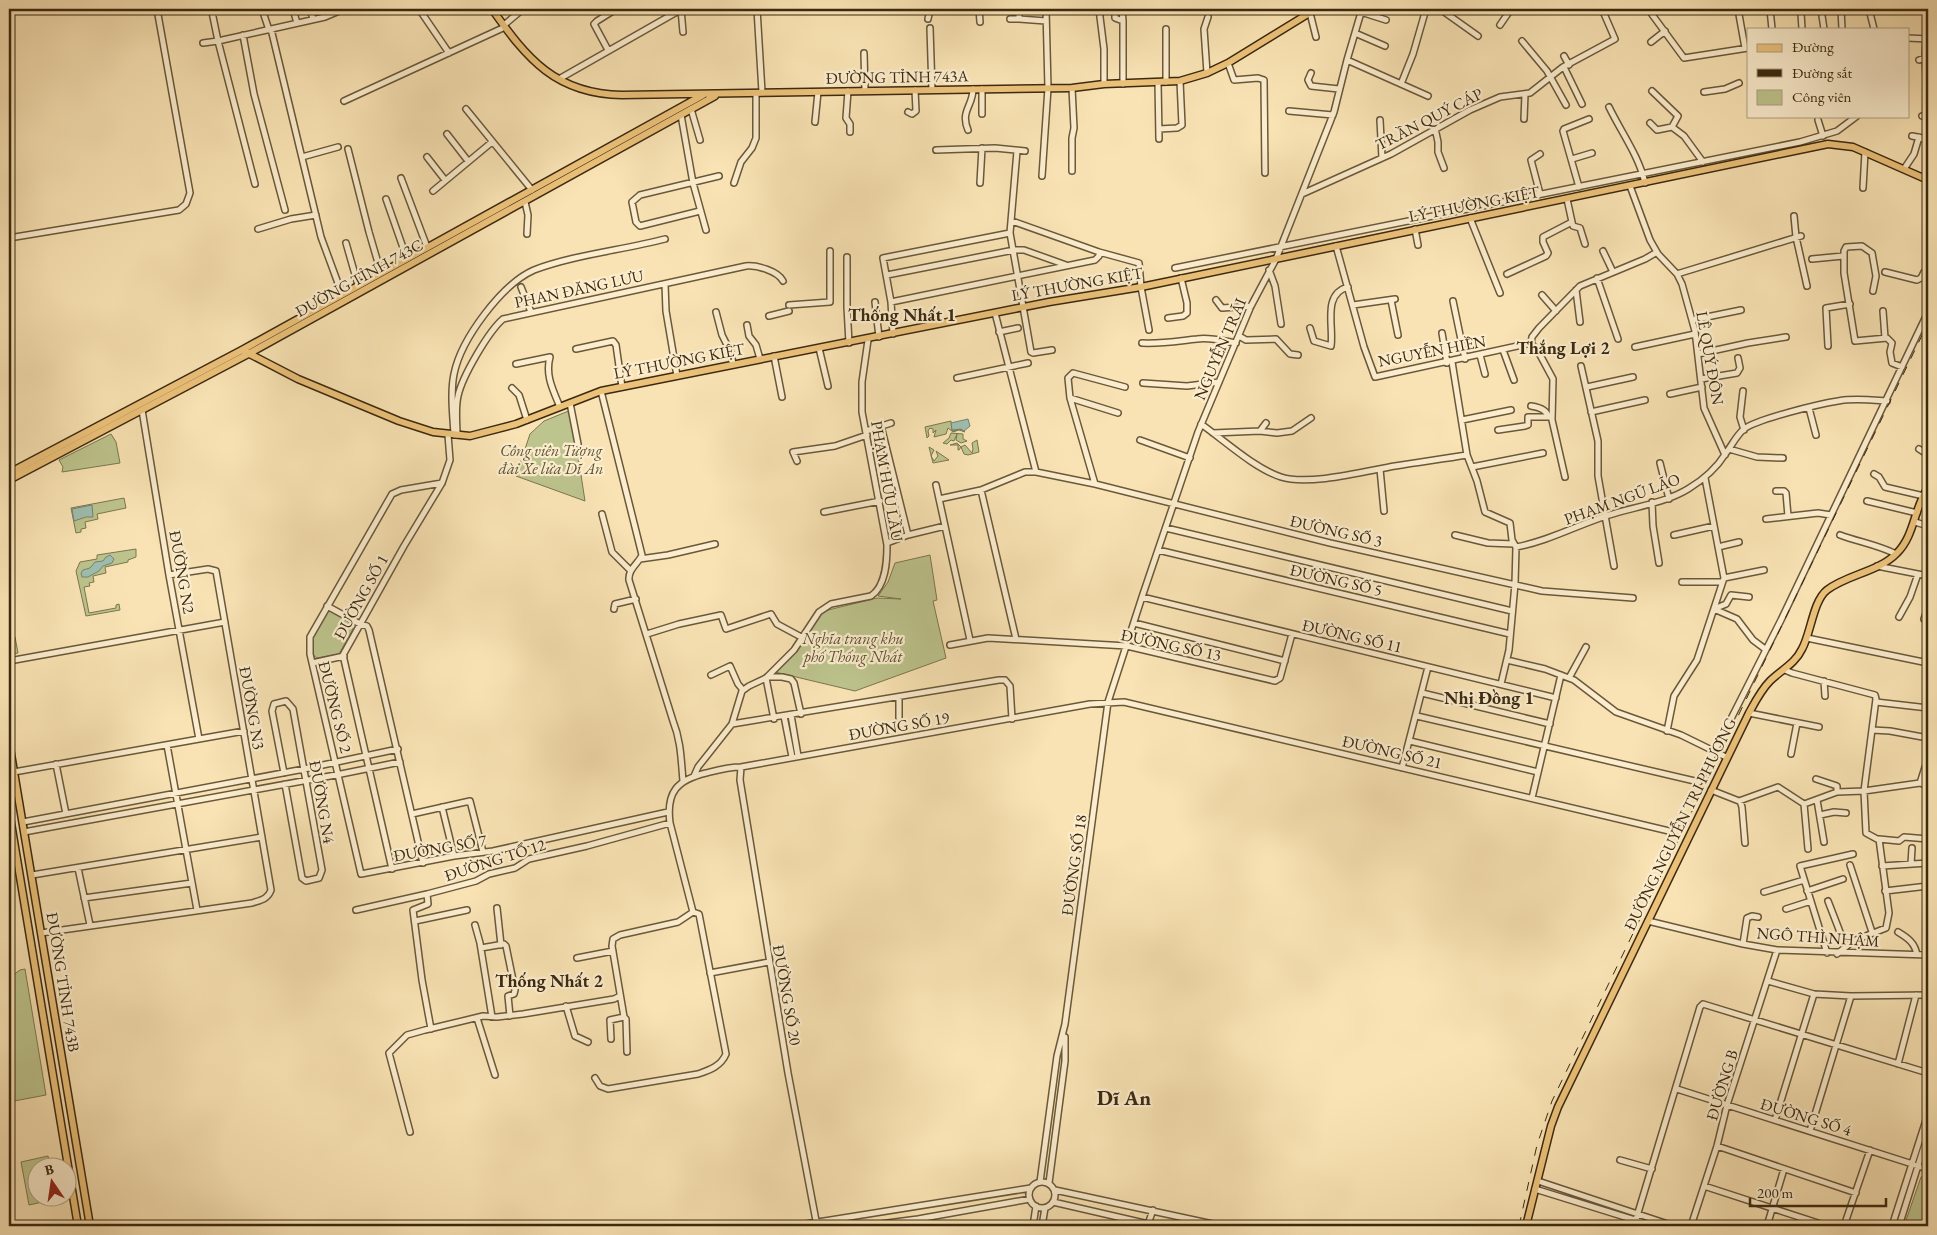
<svg xmlns="http://www.w3.org/2000/svg" width="1937" height="1235" font-family="'EB Garamond',serif">
  <style>
    .green { fill: #bdc48d; stroke: #7c764f }
    .water { fill: #9ebeaf; stroke: #768270 }
    .lines { fill: none; stroke-linecap: round; stroke-linejoin: round }
    .minor-casing { stroke: #6a583a; stroke-width: 8 }
    .major-casing { stroke: #3b2911; stroke-width: 9 }
    .minor { stroke: #fbedce; stroke-width: 5 }
    .major { stroke: #ecc27a; stroke-width: 6 }
    .rail { stroke: #3b2911; stroke-width: 1; stroke-dasharray: 9 9; stroke-linecap: butt }
    .labels { text-anchor: middle; dominant-baseline: central; stroke-width: 4.5; stroke-linejoin: round; paint-order: stroke }
    .street-label { font-size: 16px; fill: #3b2911; stroke: #fbedce }
    .park-label { font-size: 16px; font-style: italic; fill: #5c5030; stroke: #fbedce }
    .neighbourhood-label { font-size: 18px; font-weight: bold; fill: #3b2911; stroke: #fbedce }
    .district-label { font-size: 21px; font-weight: bold; fill: #3b2911; stroke: #fbedce }
  </style>
  <rect width="100%" height="100%" fill="#f9e3b4"/>
  <filter id="stains"><feTurbulence type="fractalNoise" baseFrequency=".004" numOctaves="4"/><feColorMatrix values="0 0 0 0 .2 0 0 0 0 .09 0 0 0 0 .02 0 0 0 .5 -.17"/></filter>
  <radialGradient id="worn" r=".72"><stop offset=".6" stop-color="#630" stop-opacity="0"/><stop offset="1" stop-color="#630" stop-opacity=".3"/></radialGradient>
  <path class="green" d="M571,410L585,501L516,476L530,434L544,421Z
    M951,421L952,431L961,429L965,432L959,430L953,432L948,428L946,434L934,437L936,430L933,433V429L930,428L928,431L929,436L927,438L925,427Z
    M951,433L963,434V439L967,441L961,443L956,440L957,434L954,441L951,440L947,444L943,443L949,438Z
    M111,434L116,442L120,463L62,472L63,467L59,460Z
    M977,440L979,452L968,455L964,454L961,447L959,450H958V445H950L957,443L961,447L965,445L972,453L973,449L972,443Z
    M929,447L934,450L931,456L934,461L938,456L936,451L949,460L933,463Z
    M124,498L126,508L97,514L98,519L85,522L86,528L81,529V532L76,533L71,508Z
    M136,549V557L128,560V562L105,567L106,573L93,576L94,582L89,583L90,586L84,587L89,613L116,608V605L119,604L120,610L86,616L76,571L80,562L97,559V555Z
    M930,555L937,600L933,601L946,658L855,691L775,672L801,644L811,627L824,611L877,598L901,599L878,596L888,582L895,563Z
    M329,611H332L352,624L353,629L339,654L317,658L313,655L312,638L326,613Z
    M15,637L18,653L9,655V638Z
    M25,969L46,1095L9,1102V978L20,970Z
    M48,1156L50,1167L38,1168V1198H56V1199L29,1205L21,1162Z
    M1928,1173V1226H1904L1921,1177Z"/>
  <path class="water" d="M968,419L970,426L964,431L961,429L952,430L951,423Z
    M92,505L93,517H86L74,521L72,509Z
    M110,555L114,559L112,563L103,566L99,571L88,577H82L81,573L83,570L90,568L95,562L103,561L106,557Z"/>
  <g class="lines">
    <defs>
      <path id="minor" d="M262,9L269,30
        M293,9L297,23
        M310,9L313,19
        M419,9L449,53
        M681,9L683,32
        M757,9L762,92
        M979,9L980,22
        M1019,9V19L1046,21
        M1099,9L1104,49V84
        M1115,9V18L1123,21V84
        M1122,9L1123,21
        M1440,9L1478,36
        M1648,9L1684,58L1748,48
        M1738,9L1745,48
        M1770,9L1772,29
        M1821,9L1824,29
        M1841,9L1842,29
        M1869,9L1874,29
        M1361,12L1386,20
        M1310,13L1316,37
        M1801,13L1802,29
        M928,19L930,9
        M1010,19H1019
        M504,25L523,9
        M1500,25L1511,9
        M930,28L932,90
        M271,29L321,237L342,294
        M1166,29V82
        M1355,33L1385,46
        M243,35L254,94L285,210
        M1908,38L1928,39
        M1522,41L1547,71L1566,105
        M1651,42L1665,31
        M203,43L218,41L212,12L225,9
        M608,50L594,24L597,21L613,11
        M864,53L865,91
        M1564,56L1569,65
        M1925,58L1926,74L1928,76
        M1347,60L1428,96
        M1919,60L1925,58L1926,39
        M1228,63L1234,80L1258,78L1264,80L1265,173
        M1564,67L1582,104
        M1207,73L1204,29L1208,17
        M1311,73L1308,80L1311,86L1339,89
        M559,79L682,9
        M1158,82L1159,139
        M1401,84L1413,54L1426,9
        M982,89V114
        M848,91L846,118L850,124V132
        M1652,91L1678,116L1672,127
        M1704,92L1725,89L1739,83
        M344,101L505,27
        M1609,107C1621,132 1639,156 1645,183
        M466,109L532,190
        M691,109L700,140
        M1289,111L1333,115
        M908,112L912,114L916,111L915,90
        M681,115L693,183L706,230
        M1922,116L1928,114
        M1524,119L1525,94
        M1380,120L1382,158
        M1818,120L1823,136
        M815,122L818,92
        M1650,123L1657,130L1672,127L1684,136L1703,162
        M1435,128L1438,142V152L1444,168
        M1159,129L1177,128L1182,125L1180,81
        M968,130C960,111 973,106 973,89
        M447,134L468,161
        M1912,136L1928,139
        M348,149L369,232L381,273
        M936,150L995,148L1025,151
        M1017,151L1010,233L1031,352L1033,353L1052,350
        M302,157L338,147
        M427,157L445,180
        M1572,159L1592,153
        M1904,169L1914,154L1919,137
        M1072,171V138L1074,128L1072,88
        M1042,176L1048,88L1046,9
        M401,178L427,247
        M734,183L741,162L752,148L756,138V93
        M980,183L982,148
        M255,184L218,41L325,17L344,9
        M1630,186L1650,240L1658,254L1677,274L1682,284L1695,331L1704,408L1725,455
        M1579,187L1563,131L1564,129L1589,119
        M1863,188L1865,152
        M433,191L492,142
        M1302,194L1391,154L1470,110L1500,97L1530,93L1563,67L1615,39L1602,9
        M1540,194L1531,160L1540,154
        M386,199L407,259
        M1567,199L1572,222
        M525,202L528,215L527,234
        M700,211L640,226L636,222L632,202L640,195L719,176
        M1794,216L1796,237L1807,286
        M1470,218L1500,293
        M1572,222L1573,226L1580,228L1585,244
        M258,229L291,219L316,215
        M1415,229L1418,245
        M9,238L179,210L186,204L190,193L157,9
        M346,243L358,285
        M1336,246L1364,347L1375,377L1531,343
        M1603,251L1613,272
        M1099,252L1139,263L1141,287L1149,330
        M847,257V307L849,343
        M1812,259L1843,256
        M1175,268L1800,142L1837,131L1857,116
        M1269,270L1275,286L1281,324
        M1885,272L1917,280L1921,278L1924,272H1928
        M1507,274L1546,256L1548,253L1543,242V237L1572,222
        M1677,274L1801,236
        M887,275L1014,250H1024L1066,265
        M1597,278L1618,339
        M665,284L666,311L677,376
        M521,287L531,312
        M1576,290L1580,322
        M1873,291L1876,276L1872,253L1862,246L1846,247L1844,251V273L1855,341L1887,338L1892,343L1890,352L1892,363L1902,367
        M1542,295L1556,311
        M1216,300L1222,308L1251,306
        M1391,300L1398,335
        M1453,301L1465,359
        M875,302L879,337
        M891,302L1095,260L1099,256V252L1012,221
        M789,305L830,302V251
        M1353,305L1395,299
        M1883,311L1885,338
        M716,312L722,335L731,353L733,364
        M995,313L1036,472
        M769,316L789,311
        M1168,318L1183,316L1187,313V303L1181,278
        M1692,320L1741,310
        M747,325L749,336L756,345L760,359
        M1310,328L1314,341L1331,346C1334,326 1322,294 1348,287
        M999,332L1018,328
        M1442,333L1447,363
        M893,334L891,302L883,258L1010,233
        M1239,336L1246,340L1276,339L1290,354L1298,355
        M1142,343C1161,344 1178,341 1197,339C1210,337 1224,341 1236,343
        M1531,343L1532,337L1539,328L1580,286L1645,259L1657,252
        M1531,343L1539,353L1553,379L1552,420L1565,477
        M1828,346L1826,308L1850,304
        M1635,347L1695,334
        M819,348L828,386
        M576,349L613,341L616,345L622,387
        M1503,350L1514,380
        M1698,354L1748,343L1786,337
        M1480,355L1485,374
        M774,356L782,397
        M1452,362L1467,455L1477,481L1485,512L1510,523L1512,540L1516,547L1515,584L1509,650L1501,684
        M516,364L550,357C545,375 553,390 560,407
        M1581,366L1598,441V476L1614,566
        M957,378L1028,363
        M1701,379L1737,373L1740,368L1738,358
        M1143,383L1187,386L1219,382
        M1587,387L1633,377
        M512,388L519,395L527,420
        M601,391L642,555C638,564 628,569 629,580L673,721C681,741 681,759 683,781
        M1743,391L1740,417L1744,430
        M1670,394L1702,387
        M1070,398L1118,413
        M570,403L578,444
        M1531,406C1538,407 1547,409 1548,417
        M1809,408L1816,435
        M142,410L169,575L199,739
        M1591,412L1645,400
        M1462,420L1511,410
        M1201,424C1225,441 1254,468 1281,477C1309,486 1366,471 1395,466C1419,462 1443,459 1467,455
        M881,426L908,535
        M1498,430L1525,426L1528,425V417H1552
        M866,431L891,423
        M1260,431L1266,423
        M1213,433L1260,431L1277,433L1292,431L1311,418
        M454,435C453,415 450,393 454,374C461,339 502,284 534,270C573,255 623,250 665,239
        M457,435C457,423 455,408 458,396C462,377 488,332 503,319L746,266C757,265 778,271 783,281
        M1140,440L1190,458
        M1729,449L1757,457L1783,458
        M1919,449L1928,455
        M797,461L793,452L835,446L867,435
        M1660,463L1669,499
        M1472,467L1543,453
        M1380,469L1384,511
        M1874,474L1879,477L1885,487L1928,497
        M442,483L401,490L392,494L310,637V654L361,874L454,856L493,851L668,812
        M1095,484L1070,398L1068,378L1073,373L1125,387
        M936,485L970,640
        M981,490L1016,639
        M1776,491H1784L1786,493L1788,516
        M939,499L981,490L1025,472H1036L1095,484L1330,543L1542,591L1633,598
        M1867,501L1917,513
        M1652,502L1653,526L1659,563
        M824,512L880,501
        M602,514L612,552L630,570
        M1766,519L1818,513L1831,515
        M1915,522L1928,526
        M1166,528L1512,611
        M1455,535L1488,543L1514,544
        M1674,535L1714,526
        M1840,535C1859,542 1878,545 1896,554
        M887,543L908,535L945,526
        M1516,547C1549,541 1577,525 1609,515C1634,507 1665,503 1688,489C1703,480 1716,469 1726,453C1732,445 1736,436 1744,429C1757,419 1819,404 1838,401C1854,398 1871,400 1887,401
        M1718,547L1739,542
        M1158,550L1510,634
        M640,559L668,555L715,544
        M1877,566L1928,576
        M1724,578L1764,570
        M1682,582H1722
        M1142,597L1556,698
        M327,606L360,624L367,626L369,630L423,863
        M614,609L615,604L636,599
        M1714,609L1737,619L1753,640L1765,649
        M1714,609L1726,604L1731,595L1749,597
        M1899,617L1910,597L1918,574
        M1924,619L1928,607
        M1134,623L1285,661
        M647,634L679,624L721,615L726,629L771,614L777,624L803,638
        M1807,638L1928,663
        M950,645L988,638L1127,646L1275,681L1280,678L1292,634
        M1507,660L1545,669L1574,680L1616,712L1681,735L1726,757
        M9,661L225,622
        M312,663L344,656
        M1785,670L1792,673L1875,695L1876,699L1864,791L1866,833L1877,839
        M711,675L730,666L738,684L743,690
        M767,677H782L791,679L794,683L801,714
        M766,678L774,719
        M1569,678L1586,647
        M1824,681L1825,696
        M1422,693L1550,724
        M899,697V718
        M1876,702L1928,708
        M1749,713L1819,727
        M791,715L798,756
        M784,716L792,757
        M1417,716L1699,782L1781,620L1928,312
        M732,724L999,680H1005L1010,686L1012,719
        M1872,730L1890,731L1928,738
        M1667,731L1674,696L1697,660L1724,578L1705,478
        M1410,741L1538,772
        M167,745L197,910
        M1791,754L1797,723
        M56,764L66,814
        M741,767L740,780L788,1073L817,1226
        M1402,768L1428,667
        M14,772L244,731
        M284,773L272,711L274,704L286,701L293,709L322,870L319,878L306,881L302,878L285,784
        M694,776L698,767L732,724L742,691L749,686L766,678L794,650L819,612L831,604L871,596C886,586 887,561 887,545L862,412V382L868,340
        M1816,779L1837,786V792
        M1920,783L1928,786
        M1711,790L1739,801L1778,787L1804,804L1807,803L1837,792L1864,791L1920,783L1928,758
        M1532,798L1561,675
        M1817,800L1824,842
        M1740,801L1742,807L1745,843
        M1804,804L1808,849
        M442,807L454,856
        M412,814L470,801L483,852
        M1820,815L1834,812L1846,813
        M23,822L304,769L398,749
        M24,832L341,774L400,762
        M1926,839L1928,825
        M1911,864L1912,848
        M1850,865L1872,932
        M1882,866L1928,863
        M78,868L90,925
        M392,869L343,655L404,546L442,483L450,460L448,435
        M32,875L262,837
        M1807,891L1843,879
        M1885,891L1928,886
        M1764,892L1804,880
        M427,894L428,904L413,910L422,980L431,1029
        M84,898L192,883
        M1828,901L1845,945
        M497,908L501,945
        M1786,909L1811,901
        M356,910L427,894L476,881L489,874L515,868L529,859L587,846L670,823
        M415,921L467,910
        M1648,921L1743,944L1777,950L1928,955
        M475,925L480,943L492,1017
        M1898,932C1908,938 1915,943 1917,955
        M41,933L252,903C261,900 268,899 271,890L216,571L208,569L169,575
        M1743,944L1747,918L1752,916L1758,917
        M481,948L504,944L506,946L515,990L514,994L508,996L510,1016
        M1827,953L1800,866L1853,854
        M1837,954L1853,941L1886,928L1889,913L1879,839L1899,841L1904,837L1928,839
        M577,958L613,951
        M710,973L769,962
        M1768,981L1814,994L1851,996L1928,995
        M566,1006L575,1036L588,1042
        M477,1018L495,1075
        M611,1039L610,1020L624,1017
        M627,1052L626,1019L624,1017L612,946L613,939L620,935L678,922L693,912L670,823C666,792 677,780 706,773C718,770 729,767 741,767L1090,704L1124,702L1669,831
        M1898,1064L1916,995
        M595,1078L600,1086L608,1089L698,1074C710,1070 721,1066 726,1054L699,914L693,912
        M1677,1089L1928,1169
        M1775,1120L1814,994
        M1810,1131L1851,996
        M410,1132L389,1053L407,1035L425,1030L483,1016L497,1017L523,1014L614,999L620,996
        M1717,1146L1856,1193
        M1620,1160L1652,1169
        M1538,1181L1674,1226
        M1029 1195a13 13 0 1 1 26 0a13 13 0 1 1-26 0Z
        M1040,1182L1057,1056L1065,1024L1108,702L1142,597L1198,432L1251,306L1276,259L1334,112L1347,60L1362,9
        M1049,1183L1065,1061V1037
        M1704,1186L1827,1226
        M1535,1189L1654,1226
        M1055,1190L1222,1226
        M1053,1202L1157,1226
        M1148,1224L1153,1210
        M793,1226L1031,1188
        M865,1226L918,1219L1030,1199
        M1033,1226L1036,1206
        M1042,1226L1045,1208
        M1634,1226L1700,1007L1703,1004L1928,1073
        M1691,1226L1717,1146L1727,1105L1777,950
        M1767,1226L1784,1169
        M1844,1226L1870,1150
        M1892,1226L1928,1114
        M1899,1226L1928,1134"/>
      <path id="major" d="M492,9C527,59 556,94 622,95L1072,88L1104,84L1180,81L1207,73L1228,63L1316,9
        M242,350L298,379L399,421L433,432L470,436L516,424L601,391L1049,302L1141,287L1828,144L1853,147L1928,180
        M9,473L242,350L703,95
        M9,480L250,353L715,96
        M9,742L90,1226
        M9,811L78,1226
        M1526,1226L1551,1126L1558,1107L1749,713C1755,702 1761,690 1770,681C1781,670 1795,664 1802,649C1811,633 1813,601 1827,590C1848,574 1879,572 1897,553C1915,535 1914,507 1928,488"/>
    </defs>
    <use href="#minor" class="minor-casing"/>
    <use href="#major" class="major-casing"/>
    <use href="#minor" class="minor"/>
    <use href="#major" class="major"/>
    <path class="rail" d="M1519,1226L1537,1145L1552,1101L1928,323"/>
  </g>
  <g class="labels">
    <g class="street-label">
      <text transform="translate(897 77) rotate(-1)">ĐƯỜNG TỈNH 743A</text>
      <text transform="translate(1429 119) rotate(-27)">TRẦN QUÝ CÁP</text>
      <text transform="translate(1474 204) rotate(-11)">LÝ THƯỜNG KIỆT</text>
      <text transform="translate(359 278) rotate(-29)">ĐƯỜNG TỈNH 743C</text>
      <text transform="translate(1077 284) rotate(-10)">LÝ THƯỜNG KIỆT</text>
      <text transform="translate(579 289) rotate(-12)">PHAN ĐĂNG LƯU</text>
      <text transform="translate(1220 349) rotate(-67)">NGUYỄN TRÃI</text>
      <text transform="translate(1432 351) rotate(-11)">NGUYỄN HIỀN</text>
      <text transform="translate(1710 358) rotate(80)">LÊ QUÝ ĐÔN</text>
      <text transform="translate(679 361) rotate(-11)">LÝ THƯỜNG KIỆT</text>
      <text transform="translate(887 481) rotate(80)">PHẠM HỮU LẦU</text>
      <text transform="translate(1622 499) rotate(-20)">PHẠM NGŨ LÃO</text>
      <text transform="translate(1336 531) rotate(13)">ĐƯỜNG SỐ 3</text>
      <text transform="translate(182 572) rotate(80)">ĐƯỜNG N2</text>
      <text transform="translate(1336 580) rotate(13)">ĐƯỜNG SỐ 5</text>
      <text transform="translate(361 597) rotate(-61)">ĐƯỜNG SỐ 1</text>
      <text transform="translate(1352 636) rotate(13)">ĐƯỜNG SỐ 11</text>
      <text transform="translate(1171 645) rotate(12)">ĐƯỜNG SỐ 13</text>
      <text transform="translate(335 707) rotate(76)">ĐƯỜNG SỐ 2</text>
      <text transform="translate(252 708) rotate(80)">ĐƯỜNG N3</text>
      <text transform="translate(899 726) rotate(-10)">ĐƯỜNG SỐ 19</text>
      <text transform="translate(1392 752) rotate(13)">ĐƯỜNG SỐ 21</text>
      <text transform="translate(322 802) rotate(80)">ĐƯỜNG N4</text>
      <text transform="translate(1680 824) rotate(-64)">ĐƯỜNG NGUYỄN TRI PHƯƠNG</text>
      <text transform="translate(440 848) rotate(-10)">ĐƯỜNG SỐ 7</text>
      <text transform="translate(495 860) rotate(-18)">ĐƯỜNG TỔ 12</text>
      <text transform="translate(1074 865) rotate(-82)">ĐƯỜNG SỐ 18</text>
      <text transform="translate(1818 937) rotate(4)">NGÔ THÌ NHẬM</text>
      <text transform="translate(63 982) rotate(81)">ĐƯỜNG TỈNH 743B</text>
      <text transform="translate(787 995) rotate(80)">ĐƯỜNG SỐ 20</text>
      <text transform="translate(1722 1085) rotate(-73)">ĐƯỜNG B</text>
      <text transform="translate(1806 1117) rotate(17)">ĐƯỜNG SỐ 4</text>
    </g>
    <g class="park-label">
      <text x="551" y="450">Công viên Tượng<tspan x="551" dy="18">đài Xe lửa Dĩ An</tspan></text>
      <text x="853" y="638">Nghĩa trang khu<tspan x="853" dy="18">phố Thống Nhất</tspan></text>
    </g>
    <g class="neighbourhood-label">
      <text x="902" y="314">Thống Nhất 1</text>
      <text x="1563" y="347">Thắng Lợi 2</text>
      <text x="1489" y="697">Nhị Đồng 1</text>
      <text x="549" y="980">Thống Nhất 2</text>
    </g>
    <g class="district-label">
      <text x="1124" y="1097">Dĩ An</text>
    </g>
  </g>
  <rect width="1937" height="1235" fill="none" stroke="#f9e3b4" stroke-width="30"/>
  <rect x="10" y="10" width="1917" height="1215" fill="none" stroke="#3b2911" stroke-width="2.5"/>
  <rect x="15" y="15" width="1907" height="1205" fill="none" stroke="#3b2911"/>
  <rect x="1747" y="28" width="162" height="90" fill="#fbedce" stroke="#ae9f82"/>
  <rect x="1757" y="44" width="25" height="8" fill="#ecc27a" stroke="#ae9f82"/>
  <text x="1792" y="52" font-size="15" fill="#3b2911">Đường</text>
  <rect x="1757" y="69" width="25" height="8" fill="#3b2911" stroke="#ae9f82"/>
  <text x="1792" y="78" font-size="15" fill="#3b2911">Đường sắt</text>
  <rect x="1757" y="90" width="25" height="15" fill="#bdc48d" stroke="#ae9f82"/>
  <text x="1792" y="102" font-size="15" fill="#3b2911">Công viên</text>
  <g transform="translate(52 1182) rotate(347)"><circle r="24" fill="#fbedce" stroke="#ae9f82"/>
  <path d="M0-4L9 19L0 12L-9 19Z" fill="#8f2418"/>
  <text y="-8" font-size="14" font-weight="bold" text-anchor="middle" fill="#3b2911">B</text>
  </g>
  <path d="M1750 1198v8h136v-8" fill="none" stroke="#3b2911" stroke-width="2.5"/>
  <text x="1757" y="1198" font-size="15" fill="#3b2911" stroke="#fbedce" stroke-width="4" paint-order="stroke">200 m</text>
  <rect width="100%" height="100%" filter="url(#stains)"/>
  <rect width="100%" height="100%" fill="url(#worn)"/>
</svg>
